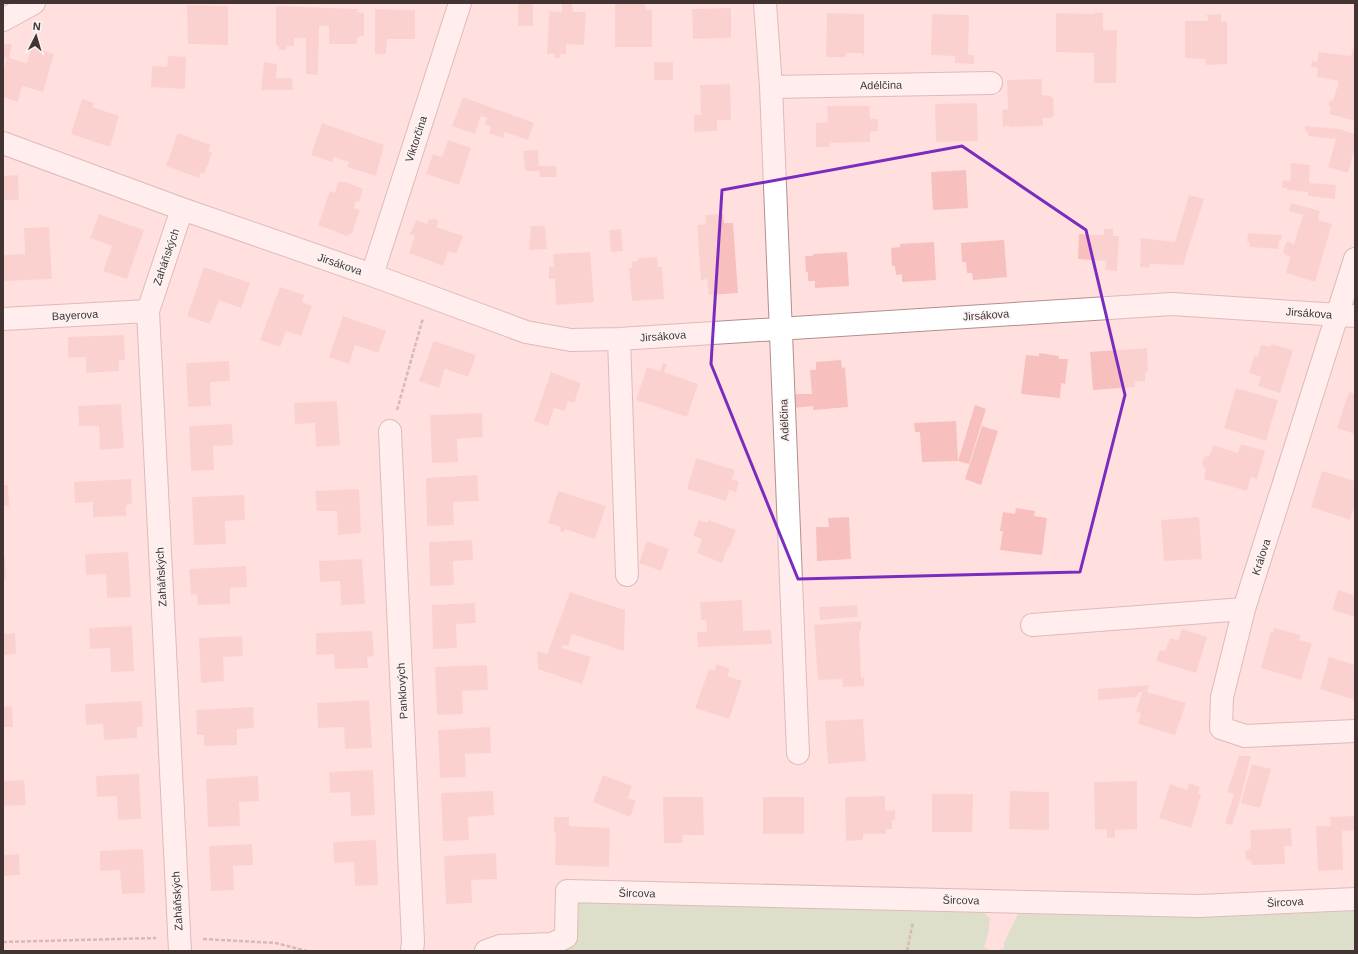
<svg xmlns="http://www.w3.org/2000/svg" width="1358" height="954" font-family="Helvetica,sans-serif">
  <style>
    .green { fill: #b7deb1 }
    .building { fill: #f7bfbd }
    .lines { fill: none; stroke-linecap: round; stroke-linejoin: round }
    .minor-casing { stroke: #b38f8e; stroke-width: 24 }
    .path { stroke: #a48c8b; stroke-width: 2.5; stroke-dasharray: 4 2; stroke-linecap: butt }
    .minor { stroke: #fff; stroke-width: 22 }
    .marked { fill: none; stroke: #7b2cbf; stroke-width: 3; stroke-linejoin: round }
    .labels { text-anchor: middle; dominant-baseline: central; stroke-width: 3.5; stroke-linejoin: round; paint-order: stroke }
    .street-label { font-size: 11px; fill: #433434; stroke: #fbf3f3 }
  </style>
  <rect width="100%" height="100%" fill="#ffe0de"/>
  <path class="green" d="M579,902H649L984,913L990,918L988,935L984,947L992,951H536L573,926Z
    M1355,911V951H995L1004,948V943L1018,914L1214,917Z"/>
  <path class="building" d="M518,3H533V26H518Z
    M572,3L573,12H586L584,45L566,44V54H560V58H555V54H547L549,11L562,12V4Z
    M615,3L645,4L646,10H652V47H615Z
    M187,5L228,6V45L188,44Z
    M276,6L358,9V12L364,13V36L357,37V44H329V26H319L318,75L306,74V38H294V46H287L286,50H279V46H276Z
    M731,8V38L693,39L692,9Z
    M375,9L415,10V39H387L386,54H375Z
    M1095,12L1103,13V30H1117L1116,83H1094V53L1056,52V13L1095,14Z
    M827,13L864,14V56L862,55V53H846V57H826Z
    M932,14L969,15L968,55H974V64L955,63V56L931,55Z
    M1221,14V21H1227V64L1206,65L1205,59L1185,58V21H1208V16L1204,15Z
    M1355,43V121L1329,114L1331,107L1328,105L1330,100L1333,101L1339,81L1317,77L1318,68L1311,67L1312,60L1317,62L1319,52L1351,56Z
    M3,44H12L9,58L27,63L32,47L54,54L43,92L22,86L18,102L3,97V71L7,58L5,57L3,62Z
    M168,56L186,57L185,89L151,87L152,66L167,67Z
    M264,62L277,64L276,78H292L293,90H261Z
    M654,62H673V80H654Z
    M1042,79V95L1050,96L1053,98L1054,115L1051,118H1043V126L1009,127V125L1003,127L1002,110L1008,109L1007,80Z
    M730,84L731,120H717V131L694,132V115H701L700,85Z
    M463,97L534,123L528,140L505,132L503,138L489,133L491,127L485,124L487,118L481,116L475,134L452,126Z
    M82,99L94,103L92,107L119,116L110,147L71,134Z
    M977,103L978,141L936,142L935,104Z
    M827,106H869L870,119H878V131L870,132V142L830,143V147H816V123L828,122Z
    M322,123L384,145L376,176L347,167L349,162L334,157L332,162L311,155Z
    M1305,126L1340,129L1355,134V148L1348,173L1328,167L1336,139L1308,136V132L1305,131Z
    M178,133L211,145L208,151L212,153L207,168L206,167L204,174L201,172L199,178L166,166Z
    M448,140L471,148L459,185L426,174L433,154L442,157Z
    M538,150L539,166H556L557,177H540L539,171H525L523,151Z
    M1291,163L1310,165L1309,183L1336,185L1335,199L1308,196V192L1287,190V188H1282L1283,180L1290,181Z
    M966,170L968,208L933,210L931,172Z
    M18,175L19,200H3V176Z
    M338,182H346L363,189L359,202L356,201L354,208L360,210L352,233L347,236L318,225L330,191L335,193Z
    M1189,195L1204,199L1183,265L1150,264L1149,268L1140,267L1141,238L1175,242Z
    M1291,203L1320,211L1318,220L1332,224L1315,282L1286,273L1290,257L1284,254L1283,251L1287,241L1294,244L1303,215L1289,211Z
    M99,214L144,230L127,279L103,271L112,246L90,238Z
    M723,214L724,223H733L738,293L709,295L707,279L701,280L697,225L706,224L705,215Z
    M433,218L439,221L436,227L463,236L456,254L448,251L443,266L409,253L415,236L410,234L416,220L427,224L429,219L432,220Z
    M531,226H545L547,249L529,250Z
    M49,227L52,279L4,281L3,255L25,254L24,228Z
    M621,229L623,251L611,252L609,230Z
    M1104,229H1113V236H1119L1117,271L1105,270L1106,261L1078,259L1079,234L1104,235Z
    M1248,233L1282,235L1281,240H1279L1278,249L1249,247L1250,242H1247Z
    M1004,240L1007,277L973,280L972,273H967L966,262H962L961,243Z
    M934,242L936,280L902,282V274L896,275L895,266H892L891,248L900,247V244Z
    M590,252L594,302L556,305L555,279H549V267H554L553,254Z
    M847,252L849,286L815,288V281H808V272H806L805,256H813V254Z
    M657,257L658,267H662L664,299L632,301L629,268H632V261H638V258Z
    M204,267L250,283L241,308L219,300L210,324L187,316Z
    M280,287L304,295L302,302L312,306L301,336L286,331L280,347L260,340Z
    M343,316L386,331L378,353L355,345L349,364L329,357Z
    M124,335L125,360H119V371L86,373V357L68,358V337Z
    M434,341L476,355L468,377L445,369L439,388L419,381Z
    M1271,344L1293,350L1280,393L1258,386L1261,377L1249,373L1254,356H1258L1261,345L1271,347Z
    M1147,348L1148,371L1145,372V381L1135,382V387L1093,390L1090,352Z
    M1039,353L1059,356V359H1068L1065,384L1061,383L1060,398L1021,394L1026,355L1039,356Z
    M841,360L842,368L845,367L848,407L813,410V406L793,408V394H812L810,370H816V362Z
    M229,361L230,381L210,382L211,406L188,407L186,363Z
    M663,363L667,364L664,372L698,384L687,417L636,400L647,367L660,371Z
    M551,372L581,383L574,403L568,401L565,411L554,408L548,426L534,421Z
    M1236,388L1278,400L1266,441L1224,428Z
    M1349,392L1355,394V434L1337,428Z
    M337,401L340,445L316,447L315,423L295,424L294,403Z
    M121,404L124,448L100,450L99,426H79L78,406Z
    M975,405L986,409L969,464L958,461Z
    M482,413L483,437L457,439L458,462L432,463L430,415Z
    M956,421L958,461L922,462L920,432H915L914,423Z
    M232,424L233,445L213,446L214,470L191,471L189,426Z
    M982,426L998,431L981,485L965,479Z
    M1241,444L1265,451L1257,479L1251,477L1247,491L1204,479L1206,470L1202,464L1204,457L1210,455L1213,445L1238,453Z
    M696,458L735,470L732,479L739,482L736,492L729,490L726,501L687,489Z
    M1322,471L1355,481V504L1350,520L1311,507Z
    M477,475L479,501L453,502L454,525L427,526L426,478Z
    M131,479L132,504L126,505V516L93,517V502L75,503L74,482Z
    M3,485H8L9,506H3Z
    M359,489L361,533L338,535L337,511H317L315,491Z
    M558,491L606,506L595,539L565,529L564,533L560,531L561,527L548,523Z
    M244,495L245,520L225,521L226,544L194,545L192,497Z
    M1016,508L1035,511L1034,516L1047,518L1042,555L1000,550L1003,531H1000L1003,512L1015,514Z
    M849,517L851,559L817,561L816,527H829L828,518Z
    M1199,517L1202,559L1164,561L1161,520Z
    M699,520L707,523L709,520L736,530L729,548L728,547L722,563L697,553L702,539L693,536Z
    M472,540L473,560L453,561L454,585L430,586L429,542Z
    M647,541L669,549L661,571L639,563Z
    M128,552L131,597L107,598L106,574L86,575L85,554Z
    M3,558H5L6,579H3Z
    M362,559L365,604L341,605L340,581L320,582L319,561Z
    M246,566L247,587L230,588V604L198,605L197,594L191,595L189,569Z
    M1338,590L1355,596V617L1332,610Z
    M570,592L625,610L624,651L572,634L568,646L563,645L562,648L591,657L582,684L538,669L537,651L547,654Z
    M742,600L743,631L771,630L772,644L698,647L697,632H707L706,620H701L700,602Z
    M475,603L476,623L456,624L457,648L433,649L432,605Z
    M857,605L858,617L820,620L819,607Z
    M861,621V631H859L861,678H864V686L843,687L842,679L818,680L814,625Z
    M132,626L134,671L111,672L110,648L90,649L89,628Z
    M1274,628L1301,635L1299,640L1312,643L1301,680L1261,668L1271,631L1273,632Z
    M1182,629L1207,637L1196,673L1156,661L1160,650L1165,651L1170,638L1178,640Z
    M372,631L374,656L367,657L368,668L335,669L334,654L316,655V633Z
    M15,633L16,654L3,655V634Z
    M242,636L243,656L223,657L224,681L201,683L199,638Z
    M1329,657L1355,665V700L1320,689Z
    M717,664L730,669L727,676L742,681L729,719L695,708L709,669L714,671Z
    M487,665L488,690L462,691L463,714L437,715L435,667Z
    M1149,685L1147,692L1186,703L1175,735L1138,724L1141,713L1136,712L1142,692H1139L1137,697L1098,700V689Z
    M369,700L372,748L345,749L344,727L318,728L317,703Z
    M142,701L143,727H137V738L104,740L103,724L86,725L85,704Z
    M12,706L13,727H3V707Z
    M253,707L254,728L237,729V745L204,746V735H197L196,710Z
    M863,719L866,761L828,764L825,721Z
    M490,727L491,753L465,754L466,777L440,778L438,730Z
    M1239,756H1251L1239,804L1232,825L1225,823L1234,794L1227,792Z
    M1252,764L1271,769L1260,808L1241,803Z
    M373,770L375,815L351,816L350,792L330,793L329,772Z
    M139,774L141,819L118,820L117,796L97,797L96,776Z
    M603,775L632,786L628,798L636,801L630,817L593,802Z
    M258,776L259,801L239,802L240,826L208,827L206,779Z
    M24,780L26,805L3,806V781Z
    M1137,781V829L1115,830V838H1107V829L1095,830L1094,782Z
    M1189,783L1200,787L1198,794L1201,795L1191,828L1159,818L1170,784L1187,790Z
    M493,791L494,815L468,817L469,840L443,841L441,793Z
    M1010,791L1049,792V830L1009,829Z
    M932,794H973L972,832H932Z
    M885,796V811L895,810V820H892V829H886V834H863V840L846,841L845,797Z
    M663,797H703L704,835H682L683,843H664Z
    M763,797H804V834H763Z
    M1355,816V830L1342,831L1343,870L1318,871L1316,826H1331L1330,817Z
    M554,817H569V826L610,828L609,867L555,865L556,833L554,832Z
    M1291,828L1292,846H1284L1285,864L1252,865L1251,861L1246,859L1245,851L1251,848L1250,830Z
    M376,840L378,885L355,886L354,862L334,863L333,842Z
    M252,844L253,865L233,866L234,890L211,891L209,846Z
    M143,849L145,893L122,894L120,870L100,871V851Z
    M496,853L497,879L471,880L472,903L446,904L444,856Z
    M19,854L20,875L3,876V855Z"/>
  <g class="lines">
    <defs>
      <path id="minor" d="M765,3L771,87L798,753
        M3,20L34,3
        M771,87L991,83
        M3,143L182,209L372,275L526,332L571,340L619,339L1172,304L1355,316
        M1355,259L1244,609L1222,697L1221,728L1245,736L1355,731
        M372,275L460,3
        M3,319L148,311
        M619,339L627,575
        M390,431L413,942L412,951
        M1032,625L1244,609
        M180,951L148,311L182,209
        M486,951L500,946L552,944L566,937L567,891L1199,906L1355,899"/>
    </defs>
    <use href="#minor" class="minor-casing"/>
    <path class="path" d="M397,410L423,318
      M203,939L276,943L307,951
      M3,942L156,938
      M907,951L913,922"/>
    <use href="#minor" class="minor"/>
  </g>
  <path d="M0 0H1358V954H0ZM962,146L1086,230L1125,395L1080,572L798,579L711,364L722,190Z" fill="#ffe0de" fill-opacity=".55" fill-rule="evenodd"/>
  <path class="marked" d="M962,146L1086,230L1125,395L1080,572L798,579L711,364L722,190Z"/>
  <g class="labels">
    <g class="street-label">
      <text transform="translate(881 85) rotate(-1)">Adélčina</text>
      <text transform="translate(416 139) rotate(-72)">Viktorčina</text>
      <text transform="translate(166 257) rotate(-71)">Zaháňských</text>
      <text transform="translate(340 264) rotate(19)">Jirsákova</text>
      <text transform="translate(1309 313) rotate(4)">Jirsákova</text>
      <text transform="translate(75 315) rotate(-3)">Bayerova</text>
      <text transform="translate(986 315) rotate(-4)">Jirsákova</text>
      <text transform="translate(663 336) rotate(-4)">Jirsákova</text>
      <text transform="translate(784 420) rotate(-92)">Adélčina</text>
      <text transform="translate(1261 557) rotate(-72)">Králova</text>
      <text transform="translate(161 577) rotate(-93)">Zaháňských</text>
      <text transform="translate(402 691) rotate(-93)">Panklových</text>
      <text transform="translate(637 893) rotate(1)">Šircova</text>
      <text transform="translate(961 900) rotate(1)">Šircova</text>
      <text transform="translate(177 901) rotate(-93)">Zaháňských</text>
      <text transform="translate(1285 902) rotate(-3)">Šircova</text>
    </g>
  </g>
  <rect width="1358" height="954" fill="none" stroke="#433434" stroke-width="8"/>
  <g transform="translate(36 36) rotate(5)" stroke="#fbf3f3" stroke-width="3" paint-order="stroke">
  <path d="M0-3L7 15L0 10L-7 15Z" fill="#433434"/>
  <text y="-6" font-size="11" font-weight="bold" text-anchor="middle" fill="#433434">N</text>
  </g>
</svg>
